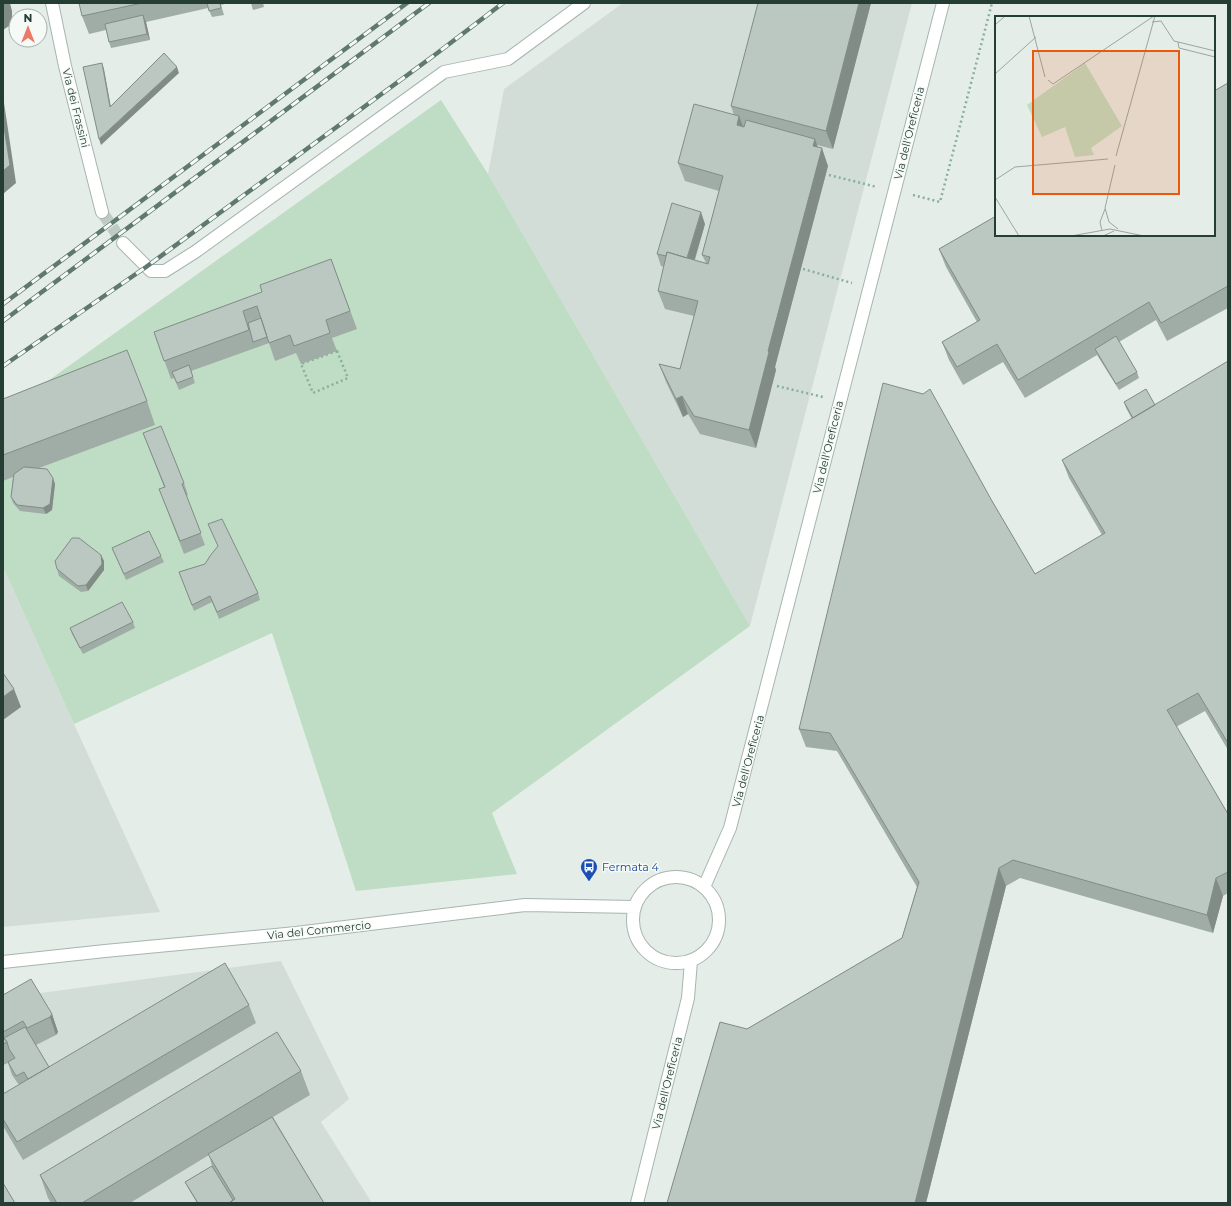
<svg xmlns="http://www.w3.org/2000/svg" width="1231" height="1206" font-family="Montserrat,sans-serif">
  <style>
    .built { fill: #d3ddd7 }
    .green { fill: #bfddc4 }
    .lines { fill: none; stroke-linecap: round; stroke-linejoin: round }
    .minor-tunnel { stroke: #becac4; stroke-width: 12; stroke-dasharray: 12 6; stroke-linecap: butt }
    .minor-casing { stroke: #a7b5af; stroke-width: 14 }
    .tertiary-casing { stroke: #a7b5af; stroke-width: 14 }
    .path { stroke: #87af9e; stroke-width: 2.5; stroke-dasharray: 2 3; stroke-linecap: butt }
    .minor { stroke: #fff; stroke-width: 12 }
    .tertiary { stroke: #fff; stroke-width: 12 }
    .rail-casing { stroke: #5f7970; stroke-width: 4.5 }
    .rail { stroke: #f5faf7; stroke-width: 3; stroke-dasharray: 9; stroke-linecap: butt }
    .wall { fill: #a0aca6 }
    .shaded-wall { fill: #828c87 }
    .building { fill: #bac8c1; stroke: #828c87 }
    .labels { text-anchor: middle; dominant-baseline: central; stroke-width: 3; stroke-linejoin: round; paint-order: stroke }
    .street-label { font-size: 11px; fill: #243e35; stroke: #f5faf7 }
    .transit-label { font-size: 11px; fill: #164399; stroke: #f5faf7; text-anchor: start }
    .inset-road { fill: none; stroke: #98a7a0; stroke-width: 1 }
    .view { fill: #e8590c; fill-opacity: 0.15; stroke: #e8590c; stroke-width: 2 }
    .inset-edge { fill: none; stroke: #243e35; stroke-width: 2 }
  </style>
  <rect width="100%" height="100%" fill="#e5ede8"/>
  <path class="built" d="M623,3H912L750,626L488,174L504,89Z
    M3,567L74,724L160,912L3,927Z
    M281,961L349,1099L321,1122L372,1203H3V998Z"/>
  <path class="green" d="M441,100L488,174L750,626L492,813L517,874L356,891L272,633L74,724L3,567V413Z"/>
  <g class="lines">
    <path class="minor-tunnel" d="M102,212L123,243"/>
    <defs>
      <path id="minor" d="M52,3L65,66L102,212
        M123,243L151,271H165L195,252L444,72L508,59L584,3"/>
      <path id="tertiary" d="M633 920a43 43 0 1 1 86 0a43 43 0 1 1-86 0Z
        M704,887L730,828L943,3
        M3,962L105,951L296,933L525,905L635,907
        M637,1203L688,998L691,961"/>
    </defs>
    <use href="#minor" class="minor-casing"/>
    <use href="#tertiary" class="tertiary-casing"/>
    <path class="path" d="M829,175L877,187
      M913,195L940,202L992,3
      M803,269L852,283
      M337,351L348,378L313,393L301,364Z
      M777,386L823,397"/>
    <use href="#minor" class="minor"/>
    <use href="#tertiary" class="tertiary"/>
    <defs>
      <path id="rail" d="M3,304L407,3
        M3,321L429,3
        M3,366L146,267L436,54L503,3"/>
    </defs>
    <use href="#rail" class="rail-casing"/>
    <use href="#rail" class="rail"/>
  </g>
  <path class="wall" d="M79,3H229L221,5L224,15L212,17L208,8L146,22L150,40L111,48L109,42L106,30L89,34L82,16Z
    M251,3H263L264,7L253,10Z
    M871,3L833,149L817,145L828,166L775,367L776,370L756,448L700,434L688,414L683,417L666,382L659,364L680,369L694,316L665,309L658,291L664,267L661,266L657,254L705,224L695,260L706,263L702,255L719,191L685,181L678,163L734,115L731,106Z
    M1228,83V308L1167,341L1156,320L1119,342L1137,372L1139,378L1119,390L1097,355L1025,398L1003,362L963,385L949,360L942,342L977,322L946,267L939,249Z
    M331,259L357,329L332,338L337,351L301,364L296,353L275,361L269,343L191,371L195,383L179,390L174,378L171,379L154,332L262,292Z
    M1228,361V750L1205,711L1176,727L1228,814V893L1223,896L1213,933L1020,878L1006,886L926,1203H667L747,1029L902,938L917,887L837,751L806,747L799,729L992,501L1035,574L1102,535L1069,478L1062,460L1132,419L1126,408L1124,402L1155,405Z
    M3,399L147,401L155,425L39,468L55,484L52,510L46,514L20,511L13,503L11,497L13,477L3,481Z
    M143,433L184,483L188,495L186,496L205,545L184,554L159,489L164,487Z
    M208,524L258,593L260,600L219,619L212,602L194,611L179,572L205,564L218,546Z
    M112,548L161,556L164,562L126,580Z
    M101,555L104,561V570L88,591L81,592L59,576L57,569Z
    M133,622L135,628L83,654L72,634L70,628Z
    M3,995L52,1014L58,1032L56,1035L36,1045L49,1067L249,1005L256,1023L23,1160L3,1126V1094L19,1085L12,1075L8,1063L3,1065Z
    M301,1071L310,1095L273,1117L324,1203H197L188,1188L185,1182L212,1166L209,1155L130,1203H51L48,1198L40,1175Z"/>
  <path class="shaded-wall" d="M4,3H10L12,11V17L9,26L3,30V6Z
    M859,3H871L833,149L826,131Z
    M143,15L146,22L150,40L147,34Z
    M102,63L104,69L112,113L110,107Z
    M177,67L179,73L101,145L99,139Z
    M3,96L16,183L3,194Z
    M739,116L746,134L737,125Z
    M815,139L820,154L822,148L828,166L775,367L776,370L756,448L749,430L768,351Z
    M701,212L705,224L690,275L686,263Z
    M682,396L688,414L683,417L676,399Z
    M53,478L55,484L52,510L46,514L43,508Z
    M101,555L104,561V570L88,591L86,585Z
    M14,689L21,707L3,720V697Z
    M999,868L1006,886L926,1203H915Z
    M1216,878L1223,896L1213,933L1207,915Z
    M52,1014L58,1032L56,1035L50,1017Z"/>
  <path class="building" d="M79,3H142L82,16Z
    M207,3H220L221,8L209,11Z
    M758,3H859L826,131L731,106Z
    M143,15L147,34L109,42L105,24Z
    M164,53L177,67L99,139L83,67L102,63L110,107Z
    M1228,83V286L1161,323L1149,302L1018,380L997,344L957,367L942,342L980,320L939,249L996,216V235H1214V91Z
    M694,104L739,116L737,125L744,127L746,120L815,139L813,146L822,148L768,351L769,352L749,430L694,416L682,396L676,399L659,364L680,369L698,301L658,291L667,252L708,264L710,257L702,255L723,176L678,163Z
    M3,121L10,165L3,171Z
    M672,203L701,212L687,258L667,252L666,256L657,254Z
    M331,259L350,311L326,320L330,333L294,346L290,335L269,343L257,306L243,311L249,330L164,361L154,332L262,292L260,285Z
    M261,318L267,337L253,342L248,323Z
    M1116,336L1137,372L1116,384L1095,349Z
    M127,350L147,401L3,455V399Z
    M1228,361V743L1198,693L1167,710L1228,814V872L1216,878L1207,915L1013,860L999,868L915,1203H667L720,1022L747,1029L902,938L919,882L830,733L799,729L883,383L923,394L930,389L992,501L1035,574L1105,533L1062,460Z
    M189,365L193,377L177,383L172,372Z
    M1146,389L1155,405L1133,418L1124,402Z
    M161,426L184,483L182,484L201,533L180,541L159,489L165,487L143,433Z
    M24,467L47,469L53,478L50,504L43,508L17,505L11,497L14,474Z
    M222,519L258,593L217,612L210,596L192,605L179,572L205,564L210,556L218,546L208,524Z
    M149,531L161,556L124,574L112,548Z
    M72,538H79L101,555L102,564L86,585L78,586L57,569L55,561Z
    M122,602L133,622L80,648L70,628Z
    M3,673L14,689L3,697Z
    M225,963L249,1005L17,1142L3,1119V1094Z
    M31,979L52,1014L50,1017L27,1028L23,1021L3,1032V995Z
    M25,1027L49,1067L28,1079L24,1072L16,1076L8,1062L15,1058L9,1049L7,1042L4,1038Z
    M277,1032L301,1071L82,1203H57L40,1175Z
    M3,1037L7,1042L3,1044Z
    M272,1117L324,1203H229L235,1199L208,1154Z
    M212,1166L233,1200L229,1203H198L185,1182Z
    M3,1183L15,1203H3Z"/>
  <defs>
    <symbol id="bus-pin" viewBox="-11 -11 22 30"><path d="M0 17L-7.5 6A9.5 9.5 0 1 1 7.5 6Z" fill="#1a4fb4" stroke="#f5faf7"/><path d="M-5-6H5V4H4V6H2V4H-2V6H-4V4H-5ZM-3.5-4V0h7V-4ZM-3.5 1.2v1.5H-2V1.2ZM2 1.2v1.5H3.5V1.2Z" fill="#fff"/></symbol>
  </defs>
  <g fill-rule="evenodd">
    <use href="#bus-pin" x="579" y="857" width="20" height="27"/>
  </g>
  <g class="labels">
    <g class="street-label">
      <text transform="translate(76 108) rotate(76)">Via dei Frassini</text>
      <text transform="translate(909 133) rotate(-76)">Via dell'Oreficeria</text>
      <text transform="translate(828 447) rotate(-76)">Via dell'Oreficeria</text>
      <text transform="translate(748 761) rotate(-75)">Via dell'Oreficeria</text>
      <text transform="translate(319 930) rotate(-6)">Via del Commercio</text>
      <text transform="translate(667 1083) rotate(-76)">Via dell'Oreficeria</text>
    </g>
    <g class="transit-label">
      <text x="602" y="867">Fermata 4</text>
    </g>
  </g>
  <g transform="translate(995 16)">
    <rect width="220" height="220" fill="#e5ede8"/>
    <path d="M90,47L127,110L96,132L99,139L80,141L70,111L47,121L32,89Z" fill="#bfddc4"/>
    <path class="inset-road" d="M34,0L50,61M157,6L166,5L179,25L220,35M0,9L10,0M183,26L184,32L220,41M0,58L41,21M53,64L58,68L159,0M121,140L160,0M120,149L110,192L114,206L123,213M0,164L20,151L113,143M0,181L24,220M107,215L105,206L110,193M76,220L115,213L149,220M95,220H119M108,220L119,215"/>
    <path class="view" d="M38,35H184V178H38Z"/>
    <rect width="220" height="220" class="inset-edge"/>
  </g>
  <rect width="1231" height="1206" fill="none" stroke="#243e35" stroke-width="8"/>
  <g transform="translate(28 28)"><circle r="19" fill="#f5faf7" stroke="#a1afa9"/>
  <path d="M0-3L7 15L0 10L-7 15Z" fill="#eb7965"/>
  <text y="-6" font-size="11" font-weight="bold" text-anchor="middle" fill="#243e35">N</text>
  </g>
</svg>
